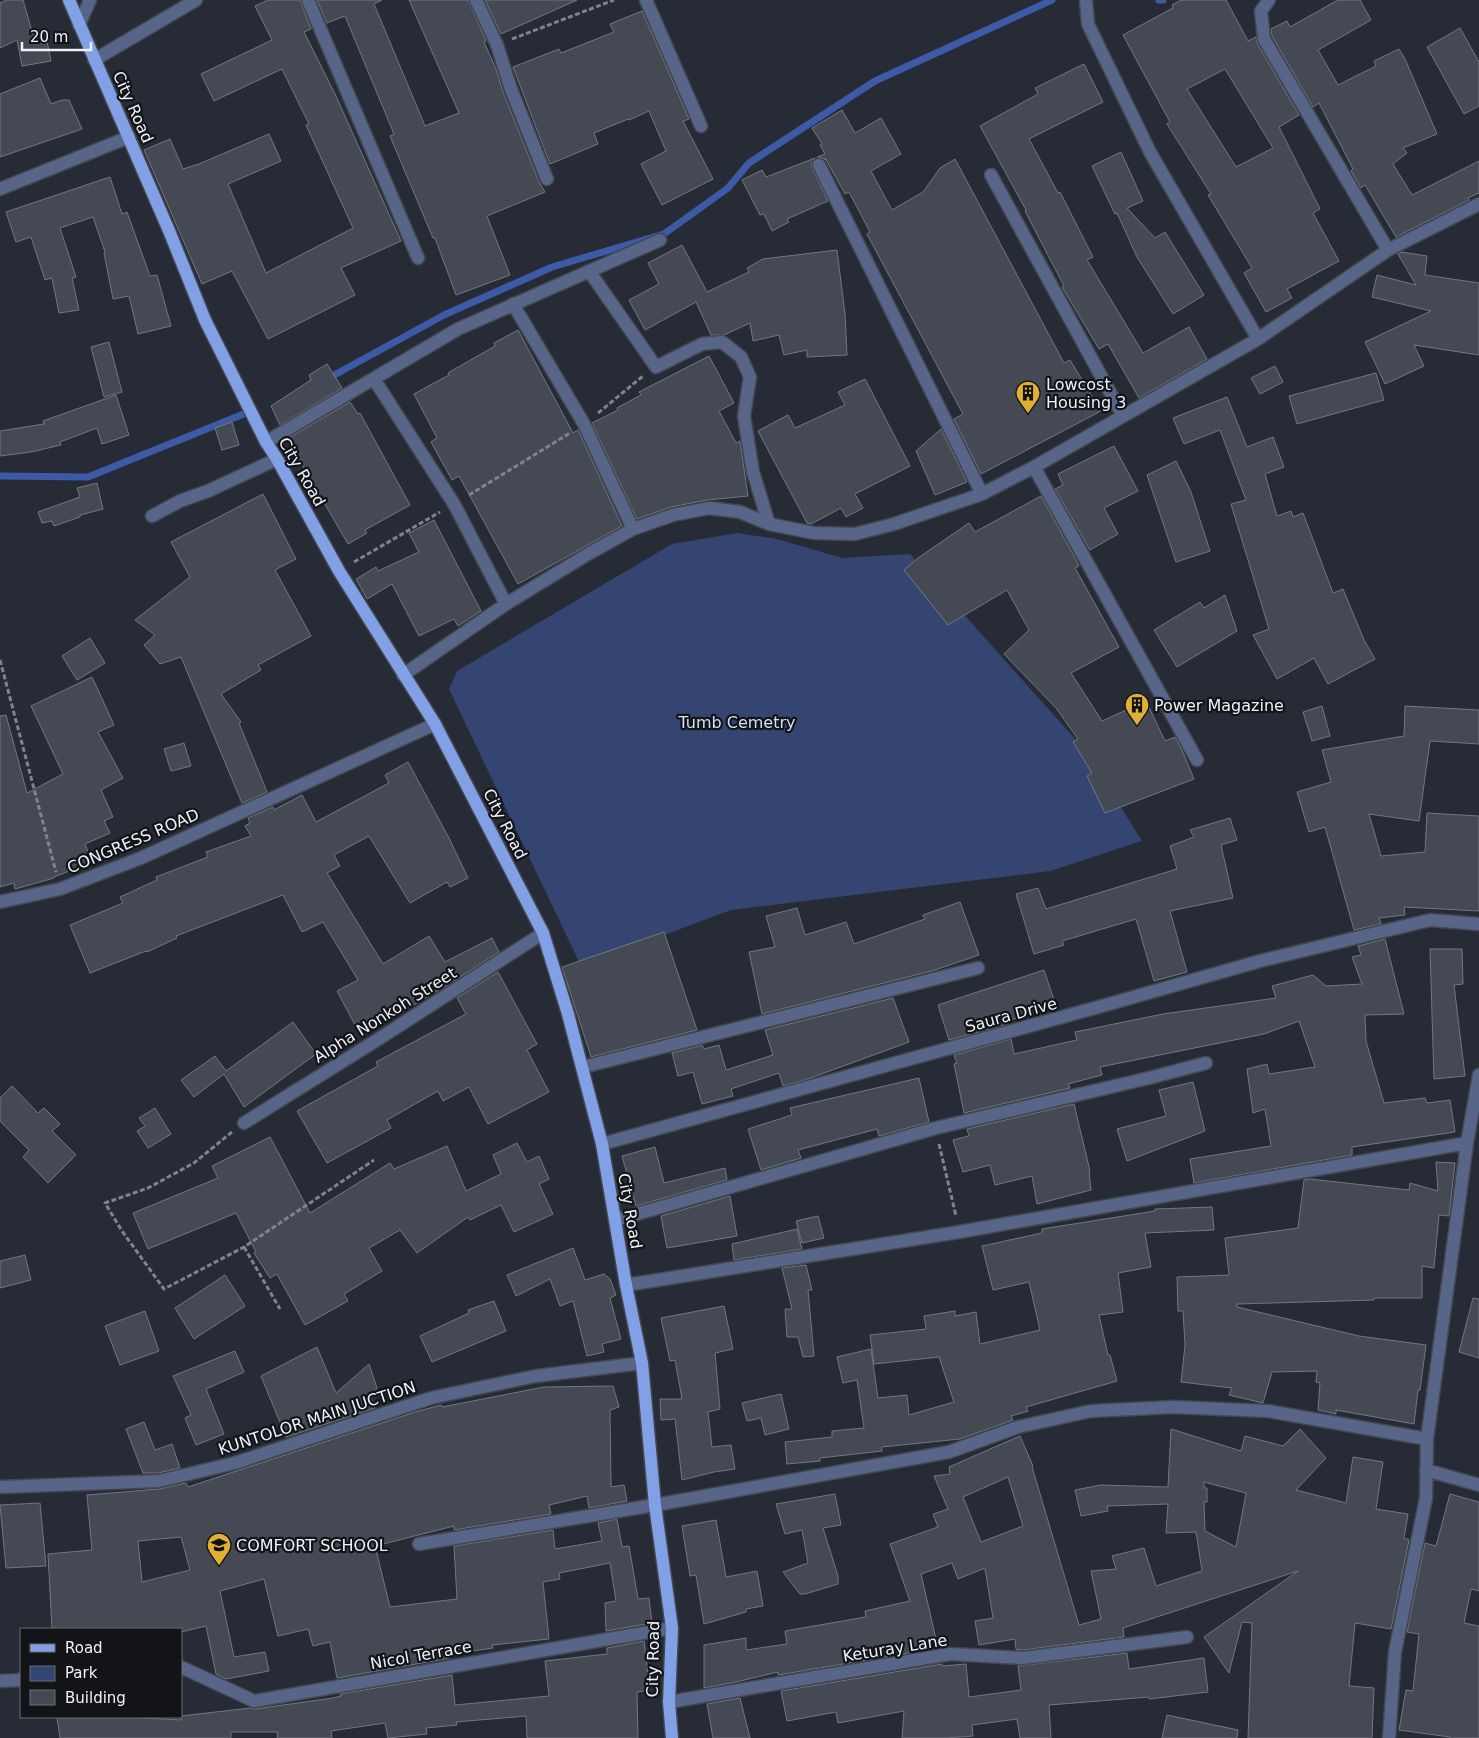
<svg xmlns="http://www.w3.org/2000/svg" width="1479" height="1738" font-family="'DejaVu Sans',sans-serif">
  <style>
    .green { fill: #334570 }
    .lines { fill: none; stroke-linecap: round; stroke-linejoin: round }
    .stream { stroke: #3d5aa6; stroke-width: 7 }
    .building { fill: #444953; stroke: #727783; fill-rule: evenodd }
    .minor-casing { stroke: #434750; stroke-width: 15 }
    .major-casing { stroke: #434750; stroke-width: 15 }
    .path { stroke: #80838c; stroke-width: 3; stroke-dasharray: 5 2.5; stroke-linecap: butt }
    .minor { stroke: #576688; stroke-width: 12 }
    .major { stroke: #82a0e5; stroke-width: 12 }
    .labels { text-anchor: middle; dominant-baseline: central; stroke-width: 4.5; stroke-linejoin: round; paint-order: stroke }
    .street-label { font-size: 16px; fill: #eef1f8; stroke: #121418 }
    .poi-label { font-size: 16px; fill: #eef1f8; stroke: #121418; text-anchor: start }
    .park-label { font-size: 16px; fill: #d5dff5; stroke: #121418 }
  </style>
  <rect width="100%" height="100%" fill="#272b35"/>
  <path class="green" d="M737,533L777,539L842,558L910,554L1086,751L1142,841L1050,871L731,910L581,966L449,689L457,671L672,544Z"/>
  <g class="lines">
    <path class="stream" d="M1159,0H1163
      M327,379L444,315L552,267L664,234L728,188L749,163L875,81L1052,0
      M0,476L88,477L246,413"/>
  </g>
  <path class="building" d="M7,0H23L33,35L45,31L51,61L22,66L17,40L0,48V3Z
    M268,0H300L311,29L304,32L336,96L401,241L341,268L355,295L268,339L232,271L202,284L144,150L170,139L183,169L199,164L269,134L281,161L228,184L266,273L353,228L306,125L309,124L282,69L214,101L201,74L272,40L255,6Z
    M317,0H382L374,4L425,126L459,113L409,0H468L486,41L484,42L496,69L503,92L539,182L545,192L487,216L510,275L456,295L435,238H433L390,136L394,134L345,16L327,23Z
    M485,0H577L501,34Z
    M1181,0H1226L1248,41L1256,37L1257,43L1299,115L1279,127L1320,209L1313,213L1339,261L1287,289L1292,298L1266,312L1244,273L1252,268L1208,195L1211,194L1167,124L1170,122L1123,35L1173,8L1172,5ZM1225,69L1273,148L1236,167L1187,89Z
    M1338,0H1360L1371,20L1318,50L1338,85L1376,66L1374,61L1399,49L1405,59L1437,134L1403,148L1407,153L1393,164L1412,195L1479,161V193L1468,198L1469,200L1396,237L1365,185L1361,188L1351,171L1353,169L1319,103L1313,107L1272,36L1271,29L1287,21L1290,27Z
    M642,11L689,119L683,121L713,179L662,205L641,164L666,151L649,111L629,120L628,119L594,133L598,144L550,164L513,67L559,49L561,53L614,32L610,24Z
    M1460,28L1479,62V106L1464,114L1427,47Z
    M1084,64L1103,102L1029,139L1058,193L1060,192L1093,257L1087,260L1143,353L1189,327L1207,359L1139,398L1108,344L1099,349L1062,287L1064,286L1025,211L1026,210L980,126L1038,94L1035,88Z
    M40,78L51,104L62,100H69L82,129L0,157V94Z
    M842,110L855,133L881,118L901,154L871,171L892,210L923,192L940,168L955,159L1064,363L1070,360L1101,411L981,474L954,419L963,414L867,234L870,232L849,192L845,194L825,158L826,160L823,158L817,157L825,154L820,145L822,144L812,128Z
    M1121,152L1143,201L1127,208L1155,238L1165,232L1204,295L1173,314L1137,257L1117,213L1115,214L1092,166Z
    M815,158L811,164L812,168L828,201L787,219L789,222L772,231L764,214L760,215L742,180L762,170L766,177Z
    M110,177L122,214L127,212L150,276L157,275L171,326L138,334L129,296L113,299L104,253L105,252L93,217L60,228L76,277L72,278L79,310L59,313L52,278L45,280L31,237L16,242L6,212Z
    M682,245L707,292L749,272L747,268L763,259L837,250L845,314L847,355L807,357V350L784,355L779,335L753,341L750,323L724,335H711L696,302L645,330L629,300L659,284L648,263Z
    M1401,252L1427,256L1425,275L1479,283V355L1414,345L1424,366L1385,384L1365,342L1431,311L1372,297L1377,275L1416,285L1398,254Z
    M518,330L573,433L578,430L622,526L518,584L459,476L452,480L431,442L437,438L414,394L449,375L448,373L495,346L494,343Z
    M109,342L122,392L104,397L91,347Z
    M709,356L734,403L719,411L736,443L740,441L748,496L707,500L671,507L637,519L592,423L618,410L617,408L641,395L639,392Z
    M327,364L342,388L280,425L271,406L311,380L309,375Z
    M1275,366L1283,382L1260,394L1251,378Z
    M1376,373L1384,400L1297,424L1289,396Z
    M865,379L910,466L855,494L863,508L846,517L841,508L811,524L807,523L758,431L788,415L795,428L845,405L838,392Z
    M116,395L129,435L102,444L97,428L60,442L61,445L31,452L0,456V431L44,424L43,421Z
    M1227,397L1247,447L1273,437L1284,467L1265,474L1277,516L1291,511L1293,517L1303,513L1333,593L1343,589L1364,640L1375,659L1328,684L1314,658L1277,679L1253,635L1269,629L1231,504L1246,500L1220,430L1184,444L1173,418Z
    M350,402L358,414L360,413L410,505L365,530L367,533L348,544L287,439Z
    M232,422L239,445L222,450L215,428Z
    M941,429L967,482L935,495L916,451Z
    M1114,446L1138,491L1104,508L1118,534L1090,550L1055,489L1063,485L1058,474Z
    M1176,461L1191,492L1210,551L1176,562L1147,475Z
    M97,483L103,509L80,515V517L54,526L52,521L42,523L38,512L80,497L77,488Z
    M263,494L296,559L275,570L311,636L258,665L261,670L221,694L241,722L239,723L267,792L242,803L181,657L160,664L144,645L155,635L135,620L190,577L171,542Z
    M1041,496L1075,558L1079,566L1075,568L1119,647L1071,673L1102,721L1146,701L1165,741L1175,737L1182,750L1194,779L1105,813L1087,776L1092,773L1073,742L1078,739L1056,708L1004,654L1029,630L1007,590L948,625L904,570L918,558L969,523L975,532Z
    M434,520L481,611L458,626L454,619L419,636L392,584L367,599L356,579L376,567L378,571L419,552L409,533Z
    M1225,595L1237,631L1177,667L1154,630L1200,602L1204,608Z
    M90,638L105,663L77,680L62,656Z
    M92,677L114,725L98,732L123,778L101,790L113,817L104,821L110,833L85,844L92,862L54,877V878L15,889L14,883L0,887V716L6,715L27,793L63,774L31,706Z
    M1322,706L1330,736L1312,741L1303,712Z
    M1405,706L1479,710V744L1430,741L1419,821L1369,814L1381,856L1425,852L1427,813L1479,816V911L1404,907L1405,915L1379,918L1381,924L1354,930L1325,827L1309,832L1297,792L1331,782L1322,750L1404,736Z
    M184,743L191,766L171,771L164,749Z
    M408,762L449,838L468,878L450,887L447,882L410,903L369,836L334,855L340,866L327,873L383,964L429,936L445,962L492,938L499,952L449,984L361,1036L337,991L358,980L323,922L302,932L283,895L176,936L177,938L147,952L146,951L90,973L70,925L123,903L120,897L157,880L156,877L208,857L206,852L251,836L245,826L250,823L248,818L273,807L274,810L302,795L316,822L389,783L385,775Z
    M1230,818L1237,840L1221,845L1233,898L1170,911L1187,972L1154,981L1136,919L1062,941L1064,945L1034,954L1016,894L1038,888L1046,909L1177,869L1170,846L1194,837L1190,830Z
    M960,902L979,955L935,970L762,1014L749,952L775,947L766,916L797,908L805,935L846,922L854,944L925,919L923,915Z
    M664,932L697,1030L591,1057L562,967Z
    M1385,939L1404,1014L1365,1015L1366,1041L1384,1103L1425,1098L1427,1103L1450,1100L1455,1132L1352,1147V1155L1194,1183L1190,1159L1271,1146L1265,1109L1253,1113L1247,1069L1267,1064L1269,1074L1315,1067L1299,1021L1264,1034L1100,1067L1102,1075L1068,1084L1070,1088L964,1113L954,1064L957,1063L954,1055L1011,1039L1014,1054L1077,1040L1075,1032L1163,1014L1276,998L1272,986L1313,975L1326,986L1362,984L1352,957L1361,955L1358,946Z
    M1430,949H1462L1463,984L1454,985L1465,1076L1434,1079Z
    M1044,970L1056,1006L1007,1021L1008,1024L949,1040L938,1005Z
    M498,972L537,1044L527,1050L549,1092L488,1124L469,1087L443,1101L438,1091L387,1120L391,1128L327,1163L297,1111L378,1066L376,1062L466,1014L457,998Z
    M893,998L909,1042L805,1080L783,1086L779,1073L731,1089L733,1096L702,1104L693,1072L678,1076L672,1053L702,1045L704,1049L719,1045L726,1070L773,1055L765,1030Z
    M293,1022L316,1054L244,1107L224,1074L194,1097L181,1080L215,1056L226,1071Z
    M919,1078L929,1122L879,1136L877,1129L798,1150L801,1158L761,1170L748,1129L792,1115L790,1108Z
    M1193,1082L1205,1131L1127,1161L1117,1129L1166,1116L1159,1090Z
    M12,1086L38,1113L44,1108L60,1124L52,1131L76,1155L48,1183L23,1157L29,1150L0,1121V1098Z
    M1074,1104L1090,1171H1089L1091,1190L1037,1204L1032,1176L995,1185L990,1165L963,1172L953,1140L969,1136L967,1129Z
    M155,1108L171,1134L148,1148L137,1131L145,1126L139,1118Z
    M270,1137L310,1213L390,1163L394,1169L447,1146L466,1191L501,1174L493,1155L517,1143L527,1162L539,1156L549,1179L539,1184L553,1214L514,1232L501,1205L470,1220L468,1217L417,1253L400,1230L369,1248L382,1271L344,1294L348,1301L305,1325L277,1274L270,1278L254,1253L256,1252L236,1213L148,1249L133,1213L218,1178L212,1166Z
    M655,1147L664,1183L725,1168L727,1180L636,1206L622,1156Z
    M1436,1162L1455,1163L1449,1216L1439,1215L1434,1268L1422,1266V1298H1374V1300L1237,1304V1307L1359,1336L1426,1345L1420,1390H1418L1414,1424L1336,1410V1414L1318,1410L1320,1383L1316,1382L1317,1371L1272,1372L1263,1403L1229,1395L1232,1388L1181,1382L1185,1345L1183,1311H1178L1177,1277L1229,1275L1225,1238L1298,1228L1304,1180L1310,1179L1409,1190L1410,1183L1438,1191Z
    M730,1196L737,1236L667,1248L661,1216Z
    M1212,1207L1214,1230L1145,1233L1151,1267L1118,1273L1123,1312L1099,1315L1108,1355H1110L1117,1381L1026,1407L1028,1411L1011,1416L1013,1420L960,1439L882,1447V1451L820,1458V1461L787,1464L785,1442L832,1437V1431L864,1428L857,1380L843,1383L837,1357L871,1349L878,1398L907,1395L909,1415L954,1402L939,1357L874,1364L870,1335L926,1329L924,1316L955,1311V1316L976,1312L980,1344L1040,1330L1029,1282L993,1290L982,1246L1042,1233V1229L1155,1211V1209Z
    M818,1216L824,1238L802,1243L796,1221Z
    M797,1229L802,1249L734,1260L732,1244Z
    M573,1248L585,1280L604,1274L610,1279L616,1295L610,1298L621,1339L602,1344L604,1352L587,1356L573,1301L560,1306L550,1279L516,1296L507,1275Z
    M25,1255L31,1280L0,1288V1261Z
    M806,1265L812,1290H808L814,1356L803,1357L798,1337H787L785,1309H792L782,1268Z
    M225,1275L245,1306L194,1339L175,1308Z
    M1473,1298L1479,1299V1358L1459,1352Z
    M494,1301L506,1331L432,1362L420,1336L469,1313L468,1310Z
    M724,1306L733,1349L715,1353L720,1409L708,1412L712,1447L731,1445L735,1469L714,1472L682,1480L675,1419L661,1420L660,1399H682L675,1360L670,1361L661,1318Z
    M145,1311L159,1351L120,1365L105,1326Z
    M317,1347L336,1393L369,1364L377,1388L371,1398L375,1408L286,1437L261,1376Z
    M235,1351L244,1372L206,1389L224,1434L196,1445L185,1418L191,1415L173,1376Z
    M613,1386L619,1407L610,1410L611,1487L624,1485L627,1501L589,1508L587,1496L549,1505L551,1514L454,1530V1526L375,1546L390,1607L457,1599L454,1546L553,1530L555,1549L602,1541L598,1523L617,1519L622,1547L629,1546L638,1599L649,1598L652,1623L606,1631L605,1603L616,1601L610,1563L559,1573L560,1579L543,1582L549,1639L492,1645L493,1648L450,1654V1658L337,1678L330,1642L313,1646L308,1629L278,1636L264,1579L220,1591L234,1657L265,1652L269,1671L226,1679L216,1674L206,1626L181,1632V1629H52L48,1554L92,1550L87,1495L159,1489L186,1483L188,1487L415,1412L441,1405L442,1407L544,1387ZM181,1537L190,1570L142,1582L138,1541Z
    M781,1394L789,1429L765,1435L761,1418L747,1421L742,1403Z
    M144,1422L155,1450L172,1444L180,1468L158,1473H143L126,1429Z
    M1171,1429L1241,1451L1245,1436L1283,1446L1300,1429L1326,1458L1296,1490L1346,1503L1353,1457L1383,1462L1376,1509L1408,1514L1404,1538L1409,1540L1391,1629L1355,1623L1349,1686L1374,1688L1372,1738H1248L1252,1623L1242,1622L1229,1673L1204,1637L1298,1571L1123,1628L1124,1637L1023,1650L1016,1649L1015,1639L979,1645L975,1621L993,1618L985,1568L958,1579L952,1563L921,1574L938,1648L778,1675V1672L736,1682L704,1688V1645L746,1638V1650L787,1644L785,1631L866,1617L865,1611L910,1601L890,1544L938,1527L933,1514L948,1509L934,1476L950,1474L949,1467L1020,1436L1033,1466L1032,1467L1079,1625L1101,1619L1091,1571L1116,1569L1112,1556L1144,1548L1156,1586L1202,1571L1196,1532L1166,1533L1168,1504L1107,1506L1108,1511L1081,1516L1075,1490L1101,1485L1168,1487ZM1008,1477L1023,1526L981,1542L963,1497ZM1204,1482L1246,1493L1236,1547L1205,1531L1204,1502H1207V1488H1204Z
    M835,1494L841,1525L823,1528L838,1576V1584L805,1594H800L783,1572L808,1563L802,1530L785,1534L776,1504Z
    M1450,1494L1479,1502V1591L1471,1589L1464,1623L1479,1626V1738H1450V1737L1399,1730L1406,1690L1413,1691L1419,1634L1407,1632L1425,1543L1436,1546Z
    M40,1503L46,1566L6,1568L0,1505Z
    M716,1520L726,1577L757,1571L763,1606L746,1609V1612L704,1624L696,1575L690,1576L682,1526Z
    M644,1641L650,1690L637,1692L638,1738H527L526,1716L456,1722L457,1725L426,1728L427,1734L388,1738L385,1723L331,1731L332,1738H277L278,1732H231V1738H60L57,1717H125L181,1720V1716L250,1708L255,1709L333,1698L341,1696L340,1694L452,1675L455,1705L549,1696L545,1661L607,1654V1648Z
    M1127,1653L1129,1669L1204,1658L1208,1692L1149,1699V1697L1049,1705L1051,1738H1020L1017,1719L972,1725L973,1736L946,1738H902L904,1711L838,1723L836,1712L787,1721L781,1691L942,1664V1666L966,1664L969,1697L1021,1690L1018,1666Z
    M740,1698L750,1738H713L707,1704Z
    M1167,1715L1238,1730L1237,1738H1162Z"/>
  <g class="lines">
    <defs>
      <path id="minor" d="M308,0L418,258
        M476,0L497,45L511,89L547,179
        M646,0L701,126
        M1086,0L1088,24L1150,152L1258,339
        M1269,0L1261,11L1264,39L1388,250
        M79,25L90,0
        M94,60L196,0
        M819,165L982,494
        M991,175L1123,416
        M0,189L129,137
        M589,271L656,367L702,344L722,342L741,357L750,377L744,416L753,472L769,524
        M513,304L584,424L633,529
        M374,379L454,504L506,604
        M266,442L458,329L660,240
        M1034,467L1197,760
        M152,516L180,501L208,491L277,459
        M403,675L506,604L588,554L633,529L673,515L709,508L740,512L769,524L814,533L855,534L894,524L982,494L1034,467L1258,339L1388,250L1479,204
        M0,902L60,889L141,858L435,724
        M583,1067L978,968
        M244,1123L377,1040L543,933
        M602,1144L1102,1006L1260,961L1430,920L1479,924
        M616,1220L936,1128L1149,1078L1206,1063
        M626,1285L959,1232L1467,1143
        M1426,1470L1479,1485
        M0,1487L159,1481L235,1463L431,1398L536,1376L642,1363
        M419,1544L655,1505L949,1452L1018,1427L1091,1411L1173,1407L1268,1411L1427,1439
        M181,1667L254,1701L672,1628
        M0,1681L21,1680
        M669,1702L950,1654L1023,1658L1187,1637
        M1389,1738L1395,1652L1426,1498L1427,1439L1467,1143L1479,1075"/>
      <path id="major" d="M69,0L170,233L205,320L266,442L277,459L339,571L435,724L543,933L568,1014L602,1144L626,1285L642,1363L655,1505L672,1628L669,1702L672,1738"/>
    </defs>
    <use href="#minor" class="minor-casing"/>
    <use href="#major" class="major-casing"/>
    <path class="path" d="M512,39L614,0
      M598,413L643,376
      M469,495L570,433
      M354,562L440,512
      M0,660L56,872
      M232,1132L194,1163L148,1188L105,1203L122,1231L164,1289L244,1247L374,1160
      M939,1144L956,1216
      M244,1247L280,1309"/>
    <use href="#minor" class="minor"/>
    <use href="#major" class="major"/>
  </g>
  <defs>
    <symbol id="building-pin" viewBox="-11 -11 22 30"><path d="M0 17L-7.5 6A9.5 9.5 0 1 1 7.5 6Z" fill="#e0b034" stroke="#121418"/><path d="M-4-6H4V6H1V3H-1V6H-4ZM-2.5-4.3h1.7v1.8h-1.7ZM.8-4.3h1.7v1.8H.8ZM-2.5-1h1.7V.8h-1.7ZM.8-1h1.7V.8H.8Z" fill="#111"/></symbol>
    <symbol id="school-pin" viewBox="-11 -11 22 30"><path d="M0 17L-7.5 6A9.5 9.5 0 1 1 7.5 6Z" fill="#e0b034" stroke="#121418"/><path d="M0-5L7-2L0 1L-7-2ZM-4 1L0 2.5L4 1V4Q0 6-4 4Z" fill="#111"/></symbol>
  </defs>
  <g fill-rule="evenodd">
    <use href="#building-pin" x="1014" y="379" width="28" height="38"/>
    <use href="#building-pin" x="1123" y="691" width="28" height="38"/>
    <use href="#school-pin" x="205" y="1531" width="28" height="38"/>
  </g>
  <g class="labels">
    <g class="street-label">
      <text transform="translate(133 107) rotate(66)">City Road</text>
      <text transform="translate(302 472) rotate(60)">City Road</text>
      <text transform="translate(505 824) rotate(63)">City Road</text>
      <text transform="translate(133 841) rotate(-23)">CONGRESS ROAD</text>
      <text transform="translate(385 1015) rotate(-32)">Alpha Nonkoh Street</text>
      <text transform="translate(1011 1015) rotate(-15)">Saura Drive</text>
      <text transform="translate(630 1211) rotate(80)">City Road</text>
      <text transform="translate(317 1418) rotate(-18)">KUNTOLOR MAIN JUCTION</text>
      <text transform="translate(895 1648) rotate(-9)">Keturay Lane</text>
      <text transform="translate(421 1655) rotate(-10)">Nicol Terrace</text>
      <text transform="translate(653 1659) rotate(-89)">City Road</text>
    </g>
    <g class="poi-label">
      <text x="1046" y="384">Lowcost<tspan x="1046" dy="18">Housing 3</tspan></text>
      <text x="1154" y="705">Power Magazine</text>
      <text x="236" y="1545">COMFORT SCHOOL</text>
    </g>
    <g class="park-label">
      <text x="737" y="722">Tumb Cemetry</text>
    </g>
  </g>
  <rect x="20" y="1628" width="162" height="90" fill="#121418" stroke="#6a6c72"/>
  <rect x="30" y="1644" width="25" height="8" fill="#82a0e5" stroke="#6a6c72"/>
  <text x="65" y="1653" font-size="15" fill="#eef1f8">Road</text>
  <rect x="30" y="1666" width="25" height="15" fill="#334570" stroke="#6a6c72"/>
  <text x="65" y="1678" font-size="15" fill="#eef1f8">Park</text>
  <rect x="30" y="1690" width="25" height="15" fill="#444953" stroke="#6a6c72"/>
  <text x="65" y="1703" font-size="15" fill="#eef1f8">Building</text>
  <path d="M22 42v8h69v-8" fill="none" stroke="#eef1f8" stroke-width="2.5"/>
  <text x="30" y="42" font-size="15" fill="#eef1f8" stroke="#121418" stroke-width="4" paint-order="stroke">20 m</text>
</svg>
